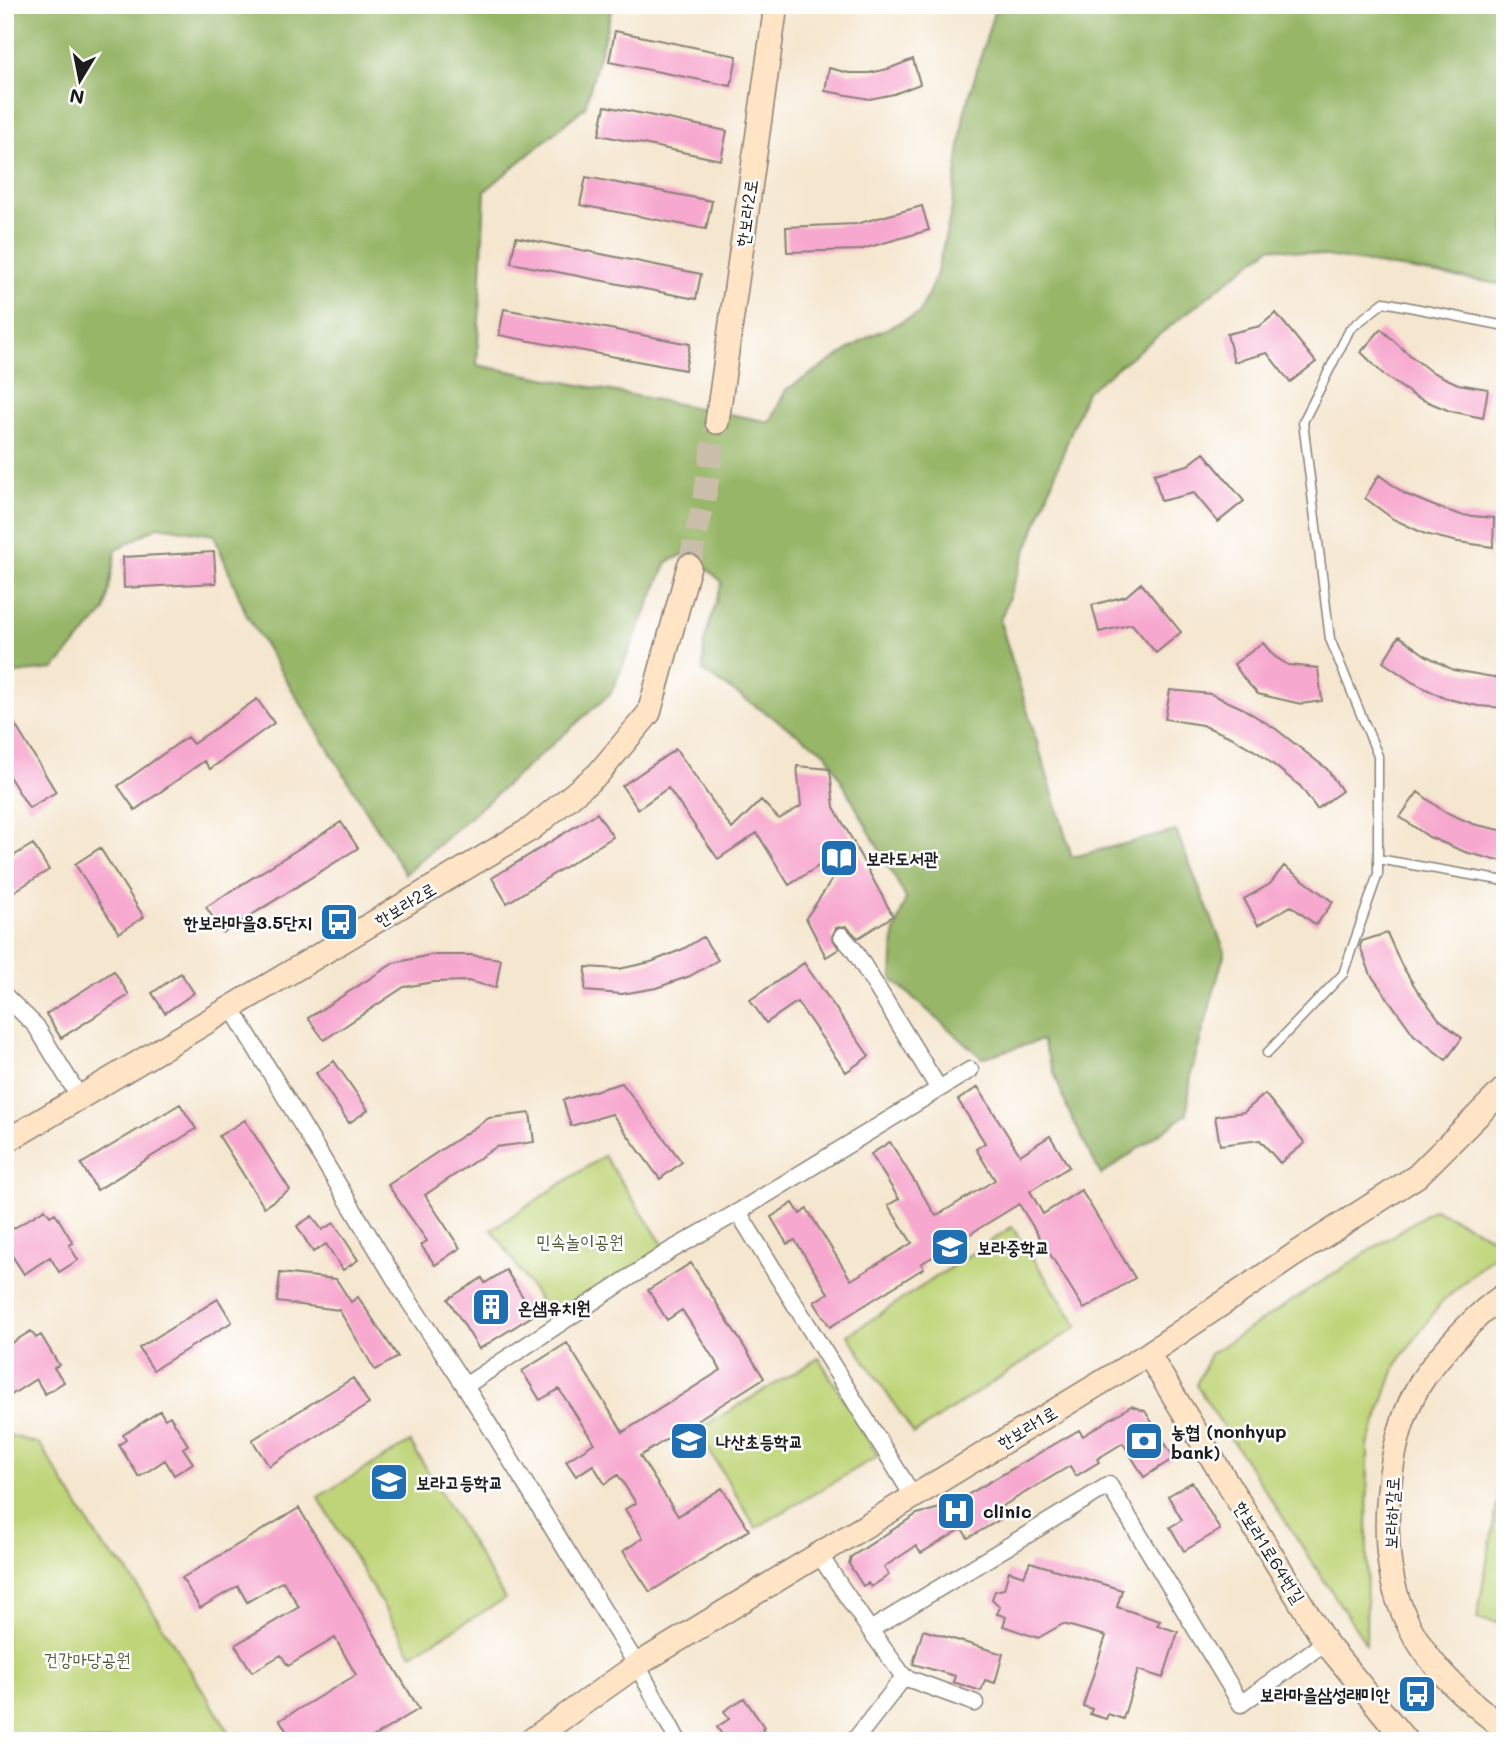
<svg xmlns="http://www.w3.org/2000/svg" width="1510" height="1746" font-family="Mali,'Poor Story',sans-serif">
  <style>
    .green { fill: #bfd478; stroke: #6e784a; stroke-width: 2 }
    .forest { fill: #97b668; stroke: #5a6942; stroke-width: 2 }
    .building { fill: #f7a8cf }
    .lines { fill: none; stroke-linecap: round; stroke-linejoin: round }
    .secondary-tunnel { stroke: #cabeab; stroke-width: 23; stroke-dasharray: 23 11; stroke-linecap: butt }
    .lane-casing { stroke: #888176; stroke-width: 11 }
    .street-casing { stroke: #888176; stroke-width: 19 }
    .secondary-casing { stroke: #888176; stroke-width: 26 }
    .lane { stroke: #fff; stroke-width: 8 }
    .street { stroke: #fff; stroke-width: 16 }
    .secondary { stroke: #ffe4c6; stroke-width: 23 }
    .labels { text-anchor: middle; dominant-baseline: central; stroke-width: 5; stroke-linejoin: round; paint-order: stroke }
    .street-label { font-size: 18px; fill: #1c1c1c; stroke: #fff }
    .poi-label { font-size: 18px; font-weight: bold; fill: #1c1c1c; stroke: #fff; text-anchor: start }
    .park-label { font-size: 18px; fill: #555c3c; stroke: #fff }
  </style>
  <rect width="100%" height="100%" fill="#fff"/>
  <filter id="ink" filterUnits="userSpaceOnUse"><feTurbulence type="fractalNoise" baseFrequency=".0143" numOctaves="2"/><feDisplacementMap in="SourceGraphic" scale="14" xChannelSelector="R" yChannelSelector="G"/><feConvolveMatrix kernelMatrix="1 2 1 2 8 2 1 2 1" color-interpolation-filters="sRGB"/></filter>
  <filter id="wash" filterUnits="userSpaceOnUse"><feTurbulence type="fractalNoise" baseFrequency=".00686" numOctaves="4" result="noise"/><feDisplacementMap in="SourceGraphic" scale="28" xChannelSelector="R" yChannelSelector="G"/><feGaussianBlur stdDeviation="1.57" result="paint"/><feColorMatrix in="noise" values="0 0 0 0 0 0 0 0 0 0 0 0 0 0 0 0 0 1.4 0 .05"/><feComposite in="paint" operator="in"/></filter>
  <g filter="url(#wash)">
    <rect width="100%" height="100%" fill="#f5e6cf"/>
    <path class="green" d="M604,1156L668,1252L556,1325L492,1229Z
      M1434,1209L1505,1243V1245L1441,1303L1396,1365L1368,1445L1366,1644L1196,1385L1210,1354Z
      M1012,1227L1078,1326L914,1434L848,1335Z
      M819,1358L878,1456L756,1528L697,1430Z
      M5,1434L40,1444L104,1548L125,1567L235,1741H5Z
      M410,1442L505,1599L412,1654L318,1497Z
      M1505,1459V1624L1477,1619Z"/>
    <path class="forest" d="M5,5H613L585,107L485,191L477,365L770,422L786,390L870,336L919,314L936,276L952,208L964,114L996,5H1505V285L1271,247L1086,392L1000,621L1072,857L1176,831L1225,951L1191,1074L1187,1114L1101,1175L1068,1110L1042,1040L982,1058L892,979L894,935L906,898L826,753L703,671L704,642L722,582L689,552L667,562L611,693L405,874L247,616L214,535L159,526L116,550L105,611L54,669L5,674Z"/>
    <g id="blocks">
      <path class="building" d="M615,31L737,56L731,86L609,62Z
        M913,59L920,84L894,94L870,99L825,91L829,68L849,73H869L888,69Z
        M605,106L727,131L721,160L599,135Z
        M586,177L712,201L706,229L580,205Z
        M922,206L929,230L859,250L787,252L786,227L856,224Z
        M516,237L701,274L696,299L511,263Z
        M504,309L690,344L685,370L499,335Z
        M1276,313L1316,362L1290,382L1267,353L1234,362L1227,334L1260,326Z
        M1381,329L1406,352L1430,371L1458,384L1488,389L1483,418L1450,411L1416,397L1385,376L1361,352Z
        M1204,453L1244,501L1218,522L1194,493L1161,501L1154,474L1188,465Z
        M1379,475L1405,494L1434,506L1461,515L1494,518L1493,547L1458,542L1425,534L1393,519L1365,498Z
        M214,552L216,583L124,588L123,557Z
        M1141,583L1181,632L1156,653L1132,624L1099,632L1092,605L1126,596Z
        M1399,636L1425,655L1453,670L1505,679V708L1478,706L1444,698L1412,682L1383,662Z
        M1263,643L1274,656L1288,665L1318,668L1322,701L1301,704L1258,694L1245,680L1234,664Z
        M1170,690L1211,694L1242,708L1276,729L1327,769L1342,791L1317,809L1300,786L1260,754L1231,737L1202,725L1165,719Z
        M257,699L274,723L210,769L204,761L135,810L118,786L187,737L193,744Z
        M5,708L56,792L29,808L5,770Z
        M676,749L732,829L761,800L779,819L801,806L797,766L830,769L834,807L854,843L789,885L757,833L718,859L668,788L638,809L622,786Z
        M1418,792L1443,811L1473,824L1505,831V860H1495L1465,852L1429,837L1400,817Z
        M597,813L613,837L507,903L492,878Z
        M341,822L358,848L223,933L206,907Z
        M33,844L49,870L5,897V861Z
        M855,846L893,916L858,938L846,926L836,928L832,937L839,949L826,957L806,918Z
        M100,848L144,917L119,933L75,864Z
        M1284,866L1333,902L1316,925L1291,906L1258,925L1244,899L1270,884Z
        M1387,933L1401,964L1417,990L1439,1019L1462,1038L1446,1060L1414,1035L1371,975L1360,946L1362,941Z
        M703,937L718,960L690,976L656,988L622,994L585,991L586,967L619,969L651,962L683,949Z
        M430,955H471L501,959L496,988L468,981L434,982L404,987L324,1040L308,1018L394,963Z
        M804,963L869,1056L846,1072L797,1002L766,1023L750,1000Z
        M114,971L129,995L61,1038L46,1014Z
        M181,973L194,993L165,1013L152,993Z
        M334,1061L368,1110L349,1123L316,1073Z
        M622,1083L682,1162L660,1179L612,1114L571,1126L563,1100Z
        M978,1087L1020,1155L1050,1136L1069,1167L1030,1191L1043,1214L1081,1190L1135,1278L1084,1309L1019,1204L921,1264L924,1268L830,1327L814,1302L828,1293L795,1240L787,1244L771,1217L793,1203L800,1214L807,1209L851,1280L912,1243L888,1205L899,1199L871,1154L890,1142L936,1216L995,1180L976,1149L985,1143L958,1100Z
        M1265,1094L1305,1143L1280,1163L1260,1140L1220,1145L1215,1116L1244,1112Z
        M180,1104L196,1129L97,1190L81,1164Z
        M530,1113L534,1142L496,1147L425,1195L460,1248L435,1265L421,1245L427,1241L388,1185L489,1118Z
        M245,1120L290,1190L264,1207L219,1136Z
        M45,1209L50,1216L55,1213L73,1243L69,1245L78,1260L59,1272L50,1257L24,1274L5,1245V1241L11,1237L8,1232Z
        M312,1216L322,1230L334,1223L358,1260L343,1270L326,1244L313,1252L297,1226Z
        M691,1263L764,1378L640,1456L678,1516L722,1488L749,1530L650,1592L623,1551L643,1538L625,1509L636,1503L618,1475L605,1484L593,1465L576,1476L566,1461L594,1443L559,1389L540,1400L522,1371L567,1343L623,1432L721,1370L682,1310L667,1320L648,1290Z
        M506,1270L534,1315L479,1349L448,1299L482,1278L485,1283Z
        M280,1273L336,1279L351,1302L358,1297L398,1357L375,1370L339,1310L277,1302Z
        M218,1299L232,1322L153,1370L139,1348Z
        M31,1331L36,1338L41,1335L59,1365L54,1368L64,1382L45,1394L36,1379L5,1399V1347Z
        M353,1378L369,1404L269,1466L252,1440Z
        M1131,1406L1145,1411L1174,1458L1144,1477L1123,1443L1097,1459L1099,1462L1076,1476L1070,1466L996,1510L1001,1519L968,1538L962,1529L921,1553L916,1546L884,1567L889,1575L871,1587L868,1583L863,1586L849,1564L851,1557L917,1514L948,1506L1079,1430L1083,1436Z
        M160,1411L165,1419L170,1416L188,1445L183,1448L193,1463L174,1475L165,1460L139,1477L119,1445L126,1440L123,1435Z
        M1192,1482L1220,1530L1184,1551L1170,1527L1182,1520L1168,1496Z
        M299,1508L419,1709L366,1741H292L280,1720L356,1675L335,1638L288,1666L281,1655L252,1672L235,1645L299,1607L283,1581L247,1602L238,1586L200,1608L182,1578Z
        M1030,1562L1122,1590L1117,1607L1160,1621L1157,1625L1178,1632L1163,1678L1138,1670L1123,1719L1108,1714L1106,1719L1090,1714L1092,1709L1083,1706L1106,1636L1063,1624L1038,1638L1003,1626L1006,1617L997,1614L1000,1607L992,1599L995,1591L1004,1589L1009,1571L1024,1576Z
        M923,1630L1003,1654L995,1683L985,1680L981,1691L953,1682L955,1676L913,1664Z
        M744,1698L764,1727L762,1729L771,1741H726L717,1727L729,1719L724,1711Z"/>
    </g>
  </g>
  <g filter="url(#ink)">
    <use href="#blocks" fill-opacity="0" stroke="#888176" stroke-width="2"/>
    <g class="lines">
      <path class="secondary-tunnel" d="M689,566L704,500L717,422"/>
      <defs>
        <path id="lane" d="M1505,326L1384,302L1350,329L1303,422L1330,639L1378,756V859L1505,881
          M1267,1053L1343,974L1378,874V859"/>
        <path id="street" d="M842,936L854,950L939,1089
          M5,996L36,1026L80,1098
          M231,1007L401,1289L465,1386L637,1665L678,1741
          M465,1386L668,1252L738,1212
          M913,1496L738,1212L970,1070
          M818,1553L870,1630L1109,1485L1241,1704L1325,1642
          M870,1630L904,1677L975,1703
          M854,1741L904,1677"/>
        <path id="secondary" d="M717,422L776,5
          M5,1142L531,829L598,774L649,713L689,566
          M1505,1295C1478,1311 1434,1360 1418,1387C1387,1442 1378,1540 1398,1600C1418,1657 1459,1694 1505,1729
          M1148,1354L1325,1642L1406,1741
          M530,1741L637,1665L1148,1354L1294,1255L1417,1176L1505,1088"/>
      </defs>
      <use href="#lane" class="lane-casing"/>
      <use href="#street" class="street-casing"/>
      <use href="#secondary" class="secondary-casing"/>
      <use href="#lane" class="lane"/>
      <use href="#street" class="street"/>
      <use href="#secondary" class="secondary"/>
    </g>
  </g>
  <defs>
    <symbol id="library-square" viewBox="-11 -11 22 22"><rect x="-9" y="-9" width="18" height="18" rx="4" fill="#1f6fb2" stroke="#fff"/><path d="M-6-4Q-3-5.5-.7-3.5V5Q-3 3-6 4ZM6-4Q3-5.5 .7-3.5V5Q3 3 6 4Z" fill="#fff"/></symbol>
    <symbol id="bus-square" viewBox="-11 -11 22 22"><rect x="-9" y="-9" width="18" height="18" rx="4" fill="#1f6fb2" stroke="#fff"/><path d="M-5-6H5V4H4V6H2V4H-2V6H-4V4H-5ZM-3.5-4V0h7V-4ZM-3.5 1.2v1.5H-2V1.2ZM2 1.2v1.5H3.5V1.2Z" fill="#fff"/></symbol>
    <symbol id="school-square" viewBox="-11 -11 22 22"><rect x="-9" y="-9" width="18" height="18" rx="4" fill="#1f6fb2" stroke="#fff"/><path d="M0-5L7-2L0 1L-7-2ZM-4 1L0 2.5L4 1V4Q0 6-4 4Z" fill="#fff"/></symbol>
    <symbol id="building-square" viewBox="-11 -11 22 22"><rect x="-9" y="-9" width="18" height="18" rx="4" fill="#1f6fb2" stroke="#fff"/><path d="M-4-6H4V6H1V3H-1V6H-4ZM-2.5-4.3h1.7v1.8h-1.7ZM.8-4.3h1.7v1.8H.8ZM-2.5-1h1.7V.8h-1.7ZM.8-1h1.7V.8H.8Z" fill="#fff"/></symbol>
    <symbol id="bank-square" viewBox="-11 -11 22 22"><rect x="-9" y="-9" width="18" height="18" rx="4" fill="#1f6fb2" stroke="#fff"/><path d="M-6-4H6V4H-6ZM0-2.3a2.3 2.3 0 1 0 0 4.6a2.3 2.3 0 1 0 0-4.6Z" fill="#fff"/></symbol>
    <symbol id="hospital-square" viewBox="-11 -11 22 22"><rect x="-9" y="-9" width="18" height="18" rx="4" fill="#1f6fb2" stroke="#fff"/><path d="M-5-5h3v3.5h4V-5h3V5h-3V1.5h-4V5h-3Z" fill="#fff"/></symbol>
  </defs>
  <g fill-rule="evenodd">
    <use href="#library-square" x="817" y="836" width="44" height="44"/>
    <use href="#bus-square" x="317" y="900" width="44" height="44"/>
    <use href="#school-square" x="928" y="1225" width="44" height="44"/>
    <use href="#building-square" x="469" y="1285" width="44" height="44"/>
    <use href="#school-square" x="667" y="1419" width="44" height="44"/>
    <use href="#bank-square" x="1122" y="1419" width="44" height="44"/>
    <use href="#school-square" x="367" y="1460" width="44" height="44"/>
    <use href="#hospital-square" x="934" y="1489" width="44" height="44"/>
    <use href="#bus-square" x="1395" y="1672" width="44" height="44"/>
  </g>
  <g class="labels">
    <g class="street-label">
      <text transform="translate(746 213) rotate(-82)">한보라2로</text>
      <text transform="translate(405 904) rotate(-31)">한보라2로</text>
      <text transform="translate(1027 1427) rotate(-31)">한보라1로</text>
      <text transform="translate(1391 1513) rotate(-88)">보라하갈로</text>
      <text transform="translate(1270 1552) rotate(58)">한보라1로64번길</text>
    </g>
    <g class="poi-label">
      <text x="866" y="858">보라도서관</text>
      <text x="312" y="922" text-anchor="end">한보라마을3.5단지</text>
      <text x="977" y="1247">보라중학교</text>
      <text x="518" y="1307">온샘유치원</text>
      <text x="1171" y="1431">농협 (nonhyup<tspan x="1171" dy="21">bank)</tspan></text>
      <text x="716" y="1441">나산초등학교</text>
      <text x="416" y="1482">보라고등학교</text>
      <text x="983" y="1511">clinic</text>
      <text x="1390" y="1694" text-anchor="end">보라마을삼성래미안</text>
    </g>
    <g class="park-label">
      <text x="580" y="1241">민속놀이공원</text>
      <text x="87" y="1659">건강마당공원</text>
    </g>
  </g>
  <rect width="1510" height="1746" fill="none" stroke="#fff" stroke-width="28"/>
  <g transform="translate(80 80) rotate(190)" stroke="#ffffff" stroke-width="5" paint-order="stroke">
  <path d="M0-5L12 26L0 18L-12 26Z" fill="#1c1c1c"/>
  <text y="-10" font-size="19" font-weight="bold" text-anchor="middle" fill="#1c1c1c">N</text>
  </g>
</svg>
